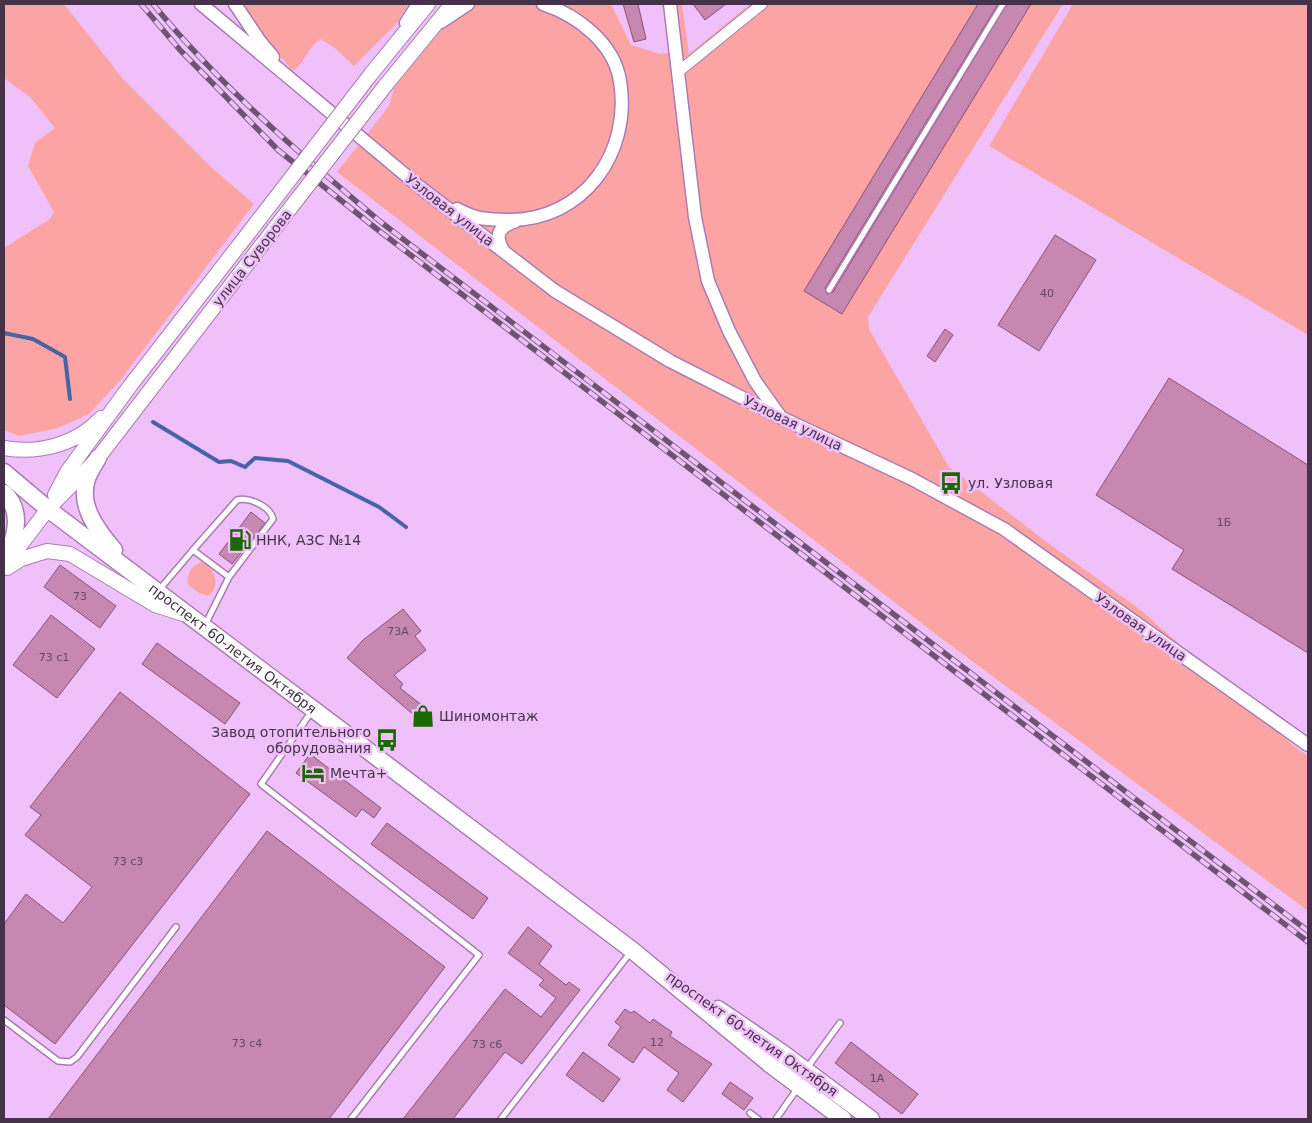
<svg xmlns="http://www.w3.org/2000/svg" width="1312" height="1123" font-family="'DejaVu Sans',sans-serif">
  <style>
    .green { fill: #fca4a3 }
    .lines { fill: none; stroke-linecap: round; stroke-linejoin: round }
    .stream { stroke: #4864a6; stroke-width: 4 }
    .building { fill: #c688b1; stroke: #8a5177 }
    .service-casing { stroke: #a97db2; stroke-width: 8 }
    .minor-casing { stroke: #a97db2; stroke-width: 12 }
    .tertiary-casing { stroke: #a97db2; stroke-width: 15 }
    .secondary-casing { stroke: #a97db2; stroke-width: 16 }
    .trunk-casing { stroke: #a97db2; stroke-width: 19 }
    .service { stroke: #fff; stroke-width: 5 }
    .minor { stroke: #fff; stroke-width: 10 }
    .tertiary { stroke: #fff; stroke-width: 12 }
    .secondary { stroke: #fff; stroke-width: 14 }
    .trunk { stroke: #fff; stroke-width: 16 }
    .rail-casing { stroke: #6e5472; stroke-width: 5.5 }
    .rail { stroke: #efc0f9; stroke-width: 4; stroke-dasharray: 11; stroke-linecap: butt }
    .secondary-bridge-casing { stroke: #a97db2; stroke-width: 16; stroke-linecap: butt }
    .secondary-bridge { stroke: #fff; stroke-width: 14 }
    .labels { text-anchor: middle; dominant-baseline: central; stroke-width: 5; stroke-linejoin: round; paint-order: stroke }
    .number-label { font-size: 11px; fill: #654862 }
    .street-label { font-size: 14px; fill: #453248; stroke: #efc0f9 }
    .poi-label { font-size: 14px; fill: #453248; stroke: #efc0f9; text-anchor: start }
  </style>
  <rect width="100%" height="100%" fill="#efc0f9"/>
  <path class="green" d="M4,4H64L124,80L211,167L254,204L119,382L89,414L58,428L19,436L4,430V248L50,219L54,212L28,166L35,143L55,128L30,97L4,78Z
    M245,4H408L397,23L354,66L335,48L320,39C307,48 305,63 293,71L252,23Z
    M469,4H611L631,45L660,54L675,52L670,4H682L689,54L750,4H1063L868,317L869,329L949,467L1044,540L1142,611L1294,746L1308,756V911L937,635L337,172L389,106L394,88L431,38L457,18Z
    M1073,4H1308V335L989,146Z
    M201,562C215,567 222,586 208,596L199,593L188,585C187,573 190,567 201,562Z"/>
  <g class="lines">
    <path class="stream" d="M4,333L33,339L65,357L70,399
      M153,422L219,462L231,461L245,467L255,458L288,461L379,507L406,527"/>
  </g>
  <path class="building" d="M623,4H638L646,39L634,42Z
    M693,4H726L705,20Z
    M978,4H998L825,288L827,294L833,292L1007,4H1031L842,314L804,291Z
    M1055,235L1096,260L1039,351L998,325Z
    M945,329L953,335L935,362L927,356Z
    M1169,378L1308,465V653L1172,569L1184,550L1096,495Z
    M251,512L265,523L232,564L219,554Z
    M60,565L116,606L100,628L44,587Z
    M403,609L421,631L415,636L426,650L394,675L403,684L400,688L423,706L415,716L347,658L363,640Z
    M51,615L95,649L57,698L13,665Z
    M157,643L240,703L225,724L142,664Z
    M120,692L250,794L55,1044L4,1005V924L26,894L63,923L92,887L25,835L41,815L30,807Z
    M310,754L381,808L374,818L362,809L356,817L296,773Z
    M387,823L488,898L473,919L371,844Z
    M267,831L445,967L329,1119H48Z
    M528,927L552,946L539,964L566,985L569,982L580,990L522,1064L505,1052L453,1119H403L505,989L541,1017L556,998L539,985L544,980L508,953Z
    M625,1009L631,1013L634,1011L650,1023L653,1019L672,1032L670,1036L712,1064L683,1102L667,1090L679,1073L644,1047L633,1063L608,1045L621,1027L615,1022Z
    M851,1042L918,1094L902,1114L835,1063Z
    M583,1052L620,1079L603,1102L566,1075Z
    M730,1082L753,1098L744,1110L722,1094Z"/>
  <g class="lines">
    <defs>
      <path id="service" d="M829,290L1003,4
        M193,550L237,500C249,497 270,506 273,519L229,577
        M159,590L193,550L229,577L205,625
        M312,711L261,784L479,955L351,1119
        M4,1020L58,1061L70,1062L77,1057L176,927
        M807,1068L840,1023
        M750,1113L758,1119
        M501,1119L630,953
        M776,1119L797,1089"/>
      <path id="minor" d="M678,72L762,4"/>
      <path id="tertiary" d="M201,4L421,188L555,291L670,361L782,418L912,479L1004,529L1308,745
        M235,4L259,40L273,57
        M670,4L695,217L708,281L729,331L755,381L780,416
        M441,22L468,4
        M406,23L418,4
        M457,209C478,220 485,219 508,220C583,221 632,153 620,81C614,43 577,15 543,4
        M504,252C494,235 498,227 516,221"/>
      <path id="secondary" d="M371,74L428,4
        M385,86L452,4
        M4,448C38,454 76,445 101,418
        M55,495L67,472L130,386L247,235
        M9,560L48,509L98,458L261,246
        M7,568L21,559L47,551L70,554L155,605L183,614"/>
      <g id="trunk">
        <path d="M98,458C94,465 89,472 87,479C78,506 98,531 114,550"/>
        <path id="s1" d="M4,472L48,509L632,950L771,1065L843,1119"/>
        <path d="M4,493C25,512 14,541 4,563"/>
        <path d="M718,1009L781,1052L871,1119"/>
      </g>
    </defs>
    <use href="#service" class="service-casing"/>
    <use href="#minor" class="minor-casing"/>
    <use href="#tertiary" class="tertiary-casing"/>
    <use href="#secondary" class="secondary-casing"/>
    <use href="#trunk" class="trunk-casing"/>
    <use href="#service" class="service"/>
    <use href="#minor" class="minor"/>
    <use href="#tertiary" class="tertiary"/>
    <use href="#secondary" class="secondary"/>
    <use href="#trunk" class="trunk"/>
    <defs>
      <path id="rail" d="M141,4L180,50L278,150L378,230L1308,942
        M153,4C220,86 301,155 382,223L1308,931"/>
    </defs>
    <use href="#rail" class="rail-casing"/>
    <use href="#rail" class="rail"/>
    <defs>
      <path id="secondary-bridge" d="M247,235L371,74
        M261,246L385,86"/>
    </defs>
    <use href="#secondary-bridge" class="secondary-bridge-casing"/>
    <use href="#secondary-bridge" class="secondary-bridge"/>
  </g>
  <defs>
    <symbol id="bus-bare" viewBox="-9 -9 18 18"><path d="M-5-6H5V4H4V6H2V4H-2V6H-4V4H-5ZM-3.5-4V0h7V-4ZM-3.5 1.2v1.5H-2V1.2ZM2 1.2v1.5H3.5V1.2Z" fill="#1a6704" stroke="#efc0f9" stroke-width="2.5" paint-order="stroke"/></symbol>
    <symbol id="fuel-bare" viewBox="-9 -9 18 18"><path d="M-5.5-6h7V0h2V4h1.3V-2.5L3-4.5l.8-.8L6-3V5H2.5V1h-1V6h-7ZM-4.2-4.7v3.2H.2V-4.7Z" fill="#1a6704" stroke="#efc0f9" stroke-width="2.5" paint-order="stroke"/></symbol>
    <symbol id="shop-bare" viewBox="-9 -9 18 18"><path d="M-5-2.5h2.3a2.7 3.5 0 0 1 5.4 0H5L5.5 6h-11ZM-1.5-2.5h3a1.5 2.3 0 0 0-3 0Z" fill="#1a6704" stroke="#efc0f9" stroke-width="2.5" paint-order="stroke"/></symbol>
    <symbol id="hotel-bare" viewBox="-9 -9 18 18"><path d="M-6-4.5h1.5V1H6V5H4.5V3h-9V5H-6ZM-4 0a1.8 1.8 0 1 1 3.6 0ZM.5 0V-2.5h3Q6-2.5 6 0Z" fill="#1a6704" stroke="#efc0f9" stroke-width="2.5" paint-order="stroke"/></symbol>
  </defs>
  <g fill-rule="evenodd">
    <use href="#bus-bare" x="935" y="467" width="32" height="32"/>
    <use href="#fuel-bare" x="224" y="524" width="32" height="32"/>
    <use href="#shop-bare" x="407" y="700" width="32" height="32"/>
    <use href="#bus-bare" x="371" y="724" width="32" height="32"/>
    <use href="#hotel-bare" x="297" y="757" width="32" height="32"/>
  </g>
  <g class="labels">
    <g class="number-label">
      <text x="1047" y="293">40</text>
      <text x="1224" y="522">1Б</text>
      <text x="80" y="596">73</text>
      <text x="398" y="631">73А</text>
      <text x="54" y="657">73 с1</text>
      <text x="128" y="861">73 с3</text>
      <text x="657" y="1042">12</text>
      <text x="247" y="1043">73 с4</text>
      <text x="487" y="1044">73 с6</text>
      <text x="877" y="1078">1А</text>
    </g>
    <g class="street-label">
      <text transform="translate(450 210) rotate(38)">Узловая улица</text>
      <text transform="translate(252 258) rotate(-52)">улица Суворова</text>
      <text transform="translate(793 423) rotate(26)">Узловая улица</text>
      <text transform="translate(1141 627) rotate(35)">Узловая улица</text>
      <text stroke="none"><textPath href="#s1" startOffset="289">проспект 60-летия Октября</textPath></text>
      <text transform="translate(752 1034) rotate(35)">проспект 60-летия Октября</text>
    </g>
    <g class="poi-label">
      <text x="968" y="483">ул. Узловая</text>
      <text x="256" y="540">ННК, АЗС №14</text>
      <text x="439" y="716">Шиномонтаж</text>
      <text x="371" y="732" text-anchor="end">Завод отопительного<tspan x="371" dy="16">оборудования</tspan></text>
      <text x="330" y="773">Мечта+</text>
    </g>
  </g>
  <rect width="1312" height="1123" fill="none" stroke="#453248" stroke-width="10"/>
</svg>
